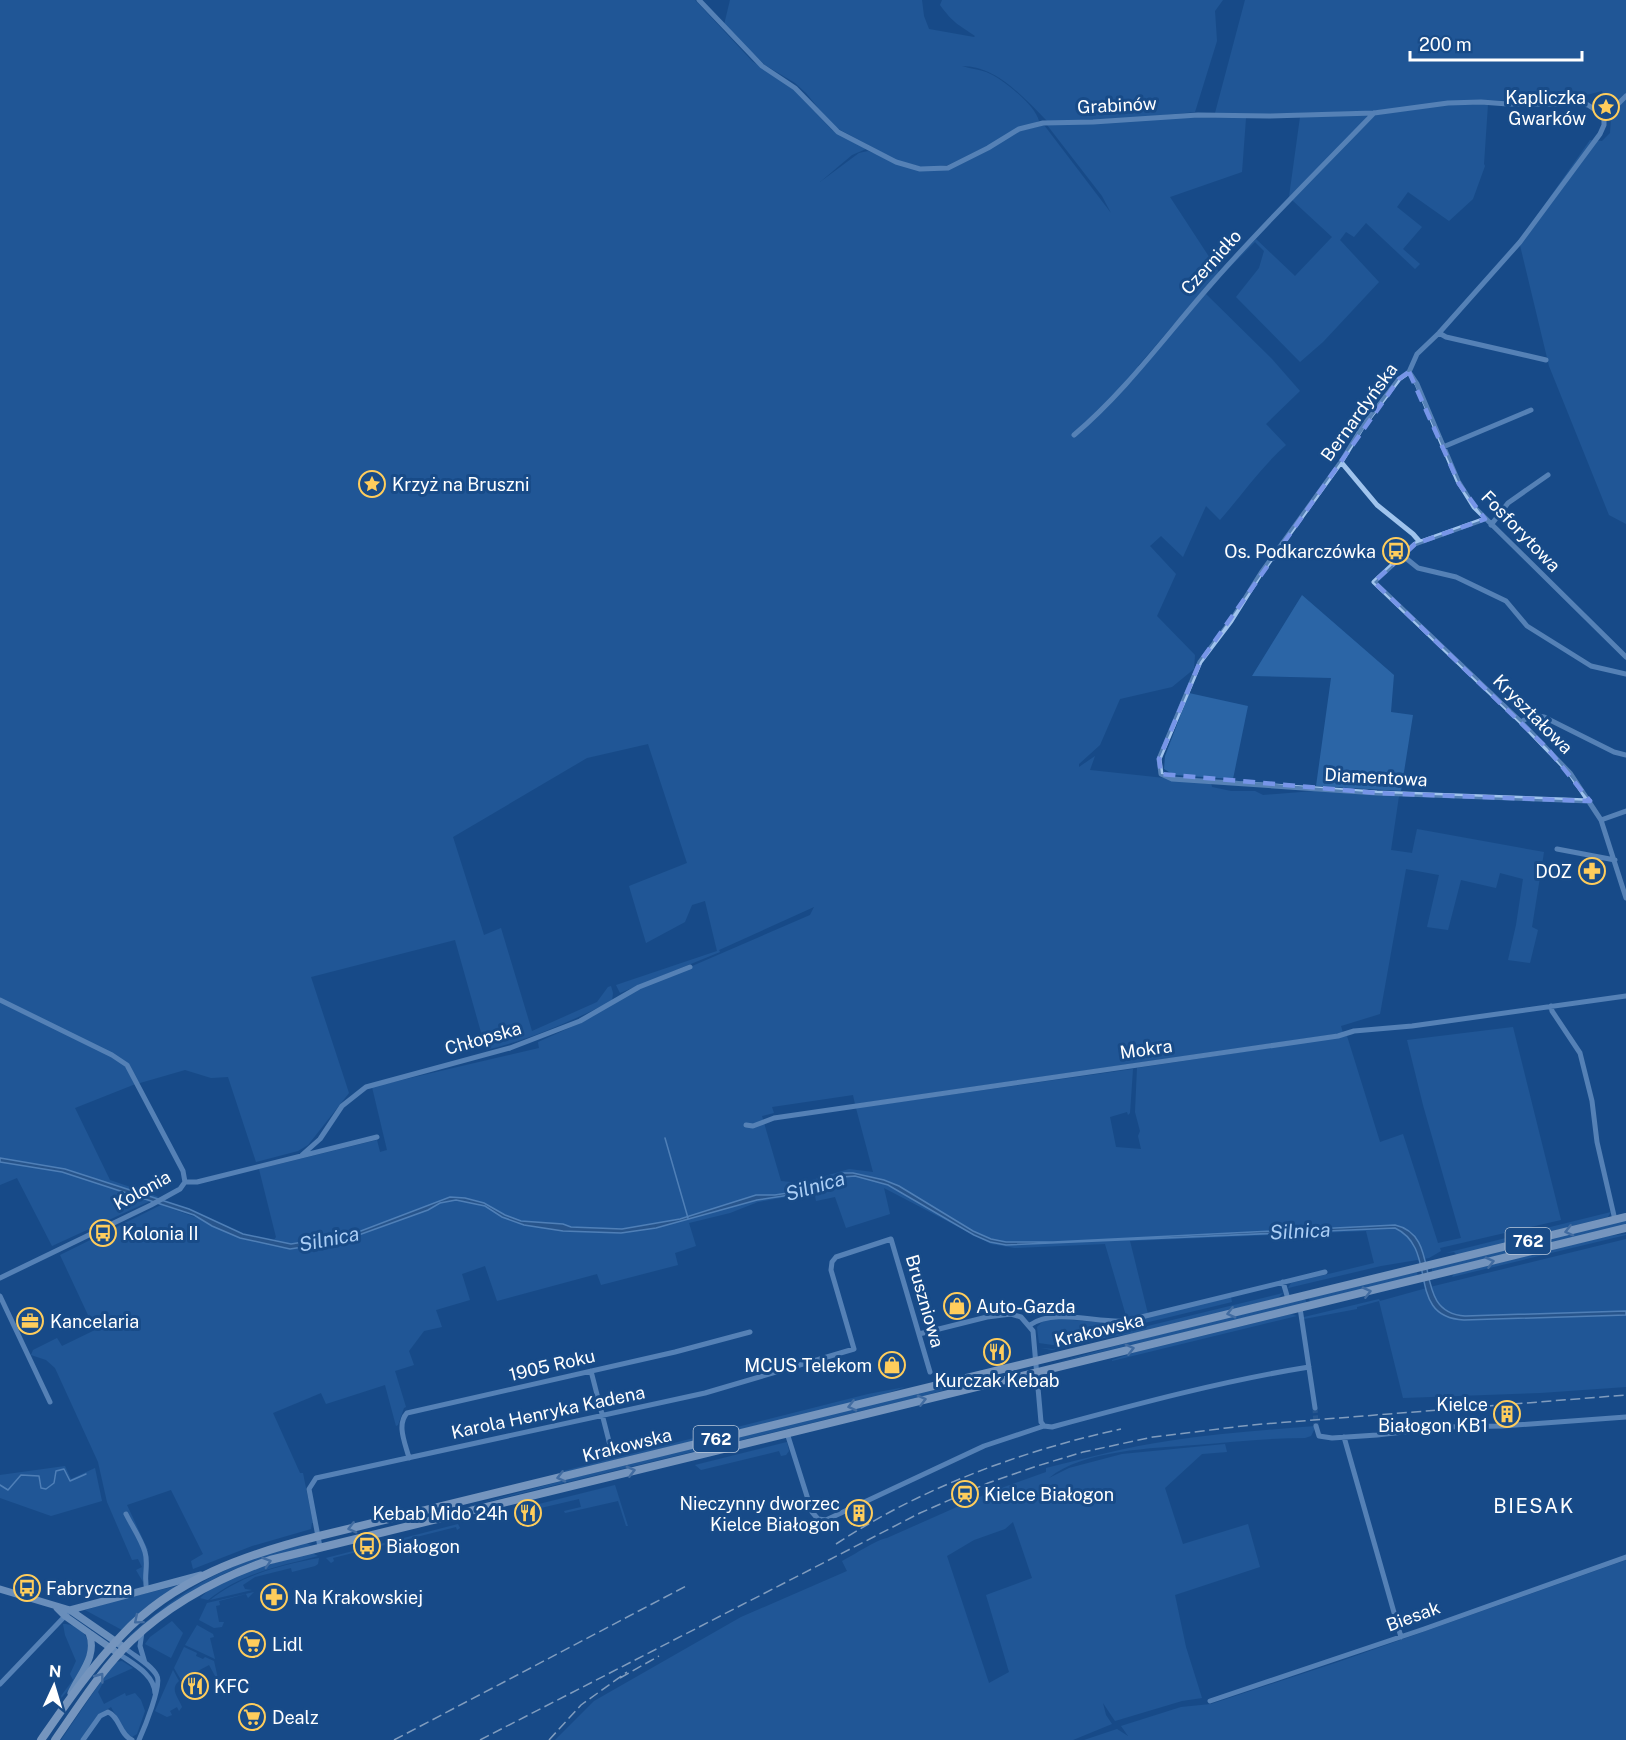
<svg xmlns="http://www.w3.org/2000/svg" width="1626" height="1740" font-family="'Public Sans',sans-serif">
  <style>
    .green { fill: #2b65a6; fill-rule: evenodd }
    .water { fill: #3b618e; stroke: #92bff0; stroke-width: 1.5 }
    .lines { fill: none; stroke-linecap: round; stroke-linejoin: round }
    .stream { stroke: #92bff0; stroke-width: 1.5 }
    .street-tunnel { stroke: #3b669a; stroke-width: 5; stroke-dasharray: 5 2.5; stroke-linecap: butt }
    .street { stroke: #a0c4ed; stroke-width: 5 }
    .secondary { stroke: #cde1f9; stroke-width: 7 }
    .primary { stroke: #e6f0ff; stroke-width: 8 }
    .rail { stroke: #fff; stroke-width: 1.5; stroke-dasharray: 10 4.5; stroke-linecap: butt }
    .oneway { stroke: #7595be }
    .marked { fill: none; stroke: #7795e8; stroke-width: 4.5; stroke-dasharray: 12 8; stroke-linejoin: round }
    .labels { text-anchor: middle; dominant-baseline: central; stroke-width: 6; stroke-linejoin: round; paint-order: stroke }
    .shield { fill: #184b88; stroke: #bac9db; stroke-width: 1.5 }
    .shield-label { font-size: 16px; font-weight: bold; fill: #fff }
    .poi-label { font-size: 18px; fill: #fff; stroke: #184b88; text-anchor: start }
    .street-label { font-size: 18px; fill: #fff; stroke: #184b88 }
    .water-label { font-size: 20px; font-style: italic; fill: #abcef5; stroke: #184b88 }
    .neighbourhood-label { font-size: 20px; letter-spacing: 1.5px; fill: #fff; stroke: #184b88 }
  </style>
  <rect width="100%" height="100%" fill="#184b88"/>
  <path class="green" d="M0,0H695L752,61L793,89L832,130L866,149L852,155L820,182L859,153L868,151L925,171H936L949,169L1020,131L1044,125L1111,213L1102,196L1047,125V121C1023,97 997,66 962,66C970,69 978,69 986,72C1002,78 1035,105 1039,121L948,165L926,168L898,161L833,126L806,93L795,83L765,65L724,25L730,0H922L924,16L929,29L974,37L975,36C959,25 953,23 940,5L942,0H1223L1215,11L1217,41L1195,112L1143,117L1246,118L1242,172L1170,197L1219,272L1138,366L1139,368L1206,294L1272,359L1300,391L1266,424L1286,445C1261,467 1242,495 1220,520L1206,506L1183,557L1161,536L1150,546L1176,574L1157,616L1195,655L1194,669L1172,687L1120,699L1100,745L1079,764V767L1095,756L1090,770L1211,783L1212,787L1231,791H1255L1263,795L1314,791L1399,796L1391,850L1412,853L1417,829L1544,852L1532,927L1538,930L1530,963L1508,960L1516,925L1523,879L1500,873L1496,888L1461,880L1448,930L1427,927L1439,875L1406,869L1380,1014L1341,1026L1343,1033L855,1104L853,1095L772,1107L774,1113L762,1116L781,1181L801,1183L804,1194L758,1202L730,1213L689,1223L696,1246L675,1253L678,1265L601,1285L597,1274L497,1301L485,1266L462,1274L470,1300L436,1310L442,1327L424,1331L409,1351L414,1365L395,1371L406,1407L404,1408L398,1425L396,1426L385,1385L326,1404L321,1393L273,1413L300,1473H303L313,1523H312L311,1529L252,1546L193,1569L191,1561L203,1554L171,1490L127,1505L148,1550L145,1551L146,1570L143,1582L136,1570L142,1567L138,1559L132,1560L107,1502L98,1462L55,1368L46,1360L31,1355L33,1350L57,1338L62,1346L95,1330L60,1255L161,1205L220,1226L240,1238L272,1243L276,1237L259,1169L377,1140L380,1152L387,1150L372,1087L539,1048L538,1042L578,1024L639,989L810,915L814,907L719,950L720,952L620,993L616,985L717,951L705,901L692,905L685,922L646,943L629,886L687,863L648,744L587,758L453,837L484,935L501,928L532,1031L597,1002L608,987L611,986L613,993L612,1001C569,1022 532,1039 486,1050L455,940L311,977L349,1093L308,1145L298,1151L256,1162L228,1077L211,1078L185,1070L133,1085L75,1108L110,1180L159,1197L52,1246L17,1178L0,1185Z
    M1245,0H1626V524L1609,515L1549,366L1519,241L1590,140L1602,141L1610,133L1611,119L1602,91L1558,102L1482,100L1370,111L1264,114L1215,113Z
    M1488,104L1484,164L1485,166L1473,199L1449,221L1408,192L1397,207L1422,227L1403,249L1420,264L1415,269L1366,223L1354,237L1346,232L1340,240L1379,282L1323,342L1300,362L1236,297L1259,268L1264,251L1255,242L1228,269L1256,239L1295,276L1332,237L1292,200L1374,115L1447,105Z
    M1365,115L1367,116L1366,119L1289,197L1300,117Z
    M1302,595L1394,675L1391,712L1413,715L1401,791L1316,786L1331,678L1252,676Z
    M1189,693L1248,706L1233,779L1174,775L1164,769L1165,756Z
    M1513,1027L1561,1220L1440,1248L1441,1251L1429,1258L1381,1266L1288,1288L1291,1283L1374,1263L1366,1231L1130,1241L1148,1314L1127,1319L1105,1244L1015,1248L991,1244L884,1188L890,1214L846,1228L835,1197L816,1201L812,1180L849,1169L873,1172L856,1108L1133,1069L1130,1113L1128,1115L1127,1112L1110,1117L1116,1147L1141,1149L1138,1136L1140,1131L1135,1112L1137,1068L1347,1036L1380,1142L1403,1134L1438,1243L1461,1238L1423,1105L1407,1040Z
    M1611,1212L1608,1217L1457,1255L1454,1252L1446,1253Z
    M1626,1220V1225L1432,1272V1268Z
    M1626,1234V1235L1452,1277L1454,1274L1608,1236Z
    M1626,1239V1387L1540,1393L1403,1398L1379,1301L1357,1307V1309L1304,1319V1317L1379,1299L1380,1301L1434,1286Z
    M1417,1272L1418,1276L1310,1302L1309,1298Z
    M1283,1293L1278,1298L1136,1333L1104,1338L1052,1350L1041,1348L1053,1349Z
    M1231,1297L1232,1302L1053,1345L1039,1343L1037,1327L1043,1321L1050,1318L1117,1324Z
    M1305,1299L1307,1303L1055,1363L1137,1340Z
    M1291,1314L1297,1316L1112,1361V1360L1136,1352Z
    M1016,1369L927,1395L469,1506L573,1478Z
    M905,1387L879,1396L565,1472L563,1471L868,1394Z
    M1316,1426L1311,1436L1305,1438C1268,1438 1232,1442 1195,1445C1154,1448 1082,1450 1049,1478L1069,1468L1122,1454L1225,1444L1227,1452L1202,1454L1165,1488L1183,1544L1248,1524L1260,1567L1175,1595L1186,1647L1202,1698L1182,1701L1115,1721L1103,1703L1106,1715L1112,1724L1073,1740H555L594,1701L741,1617L847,1571L842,1561C854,1555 876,1540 887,1538L993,1491L1046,1472V1468C1086,1458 1127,1447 1168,1441C1217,1433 1267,1430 1316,1426ZM1013,1522L1032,1578L986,1595L1009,1672L989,1683L947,1556L974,1540L1005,1529Z
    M787,1442L789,1451L786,1455L781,1456L779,1451L701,1470L695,1465Z
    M65,1466L71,1479L95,1468L102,1501L51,1516L0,1498V1475Z
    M615,1485L628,1526H626L618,1501L565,1513L564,1511L581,1507L579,1499L532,1510L531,1506Z
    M458,1524L460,1528L457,1530L456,1527L333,1558L334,1561L331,1563L326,1558Z
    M306,1543L312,1545C288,1553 263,1557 240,1567C198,1583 165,1610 130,1637L129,1636C188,1585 230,1562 306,1543Z
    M312,1553L318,1556C277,1567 242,1573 208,1600L200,1598C226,1573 277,1562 312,1553Z
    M319,1558L318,1564L315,1566L292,1572L291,1568L255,1577L243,1585L245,1589L252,1590L210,1600C241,1575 281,1565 319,1558Z
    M1626,1560V1740H1084L1117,1729L1128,1736L1121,1726L1181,1707L1211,1704L1341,1661Z
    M177,1586L122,1630L85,1610L122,1599Z
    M254,1592L248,1598L246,1594L219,1601L220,1605L216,1606L219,1622H224L222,1627L214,1628L199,1620L207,1603Z
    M172,1621L183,1633L171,1658L145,1644L150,1637Z
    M63,1624C70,1624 74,1626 80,1630C104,1647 70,1692 54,1705L73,1680L70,1674L76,1661L65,1635Z
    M197,1625L213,1634L214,1637L210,1638L215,1659L185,1645Z
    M184,1647L197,1653L196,1656L203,1659L205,1657L214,1661L219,1683L209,1665L181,1680L174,1668Z
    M122,1661L133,1668L104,1681L98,1692L104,1704L125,1693L126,1696L135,1693L141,1700L145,1711L137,1734L132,1737L126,1733L111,1707L98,1715L80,1740H61L108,1671L116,1662Z
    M173,1670L179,1681C169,1689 179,1698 182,1707L179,1711L177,1707L170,1711L172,1715L167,1717L155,1711Z"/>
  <path class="water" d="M0,1158L65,1169L189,1209L243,1234L291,1244L353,1234L450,1197L465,1198L484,1203L505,1215L521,1221L563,1224L571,1227L622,1229L680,1219L756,1195H775L794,1192L844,1173H853L884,1180L899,1186L973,1231L991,1239L1006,1242H1053L1395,1225C1445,1236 1409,1312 1465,1316L1626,1311V1315L1464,1320C1404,1317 1440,1249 1395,1228L1006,1245L990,1242L974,1235L888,1185L855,1176L843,1177L803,1193L757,1200L656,1228L621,1233L563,1231L524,1225L502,1217L485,1206L456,1200L440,1203L428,1210L342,1241L290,1249L240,1238L212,1226L194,1215L62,1172L0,1162Z"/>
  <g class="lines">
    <path class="stream" d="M665,1138L688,1218
      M0,1485L8,1490L21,1475L39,1476L41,1488L46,1489L54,1483L56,1471L64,1469L70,1481L86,1474"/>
    <path class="street-tunnel" d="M1315,1408L1316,1426"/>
    <path class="street" d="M699,0L762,66L795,88L838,132L896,162L920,169L948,168L988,148L1019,129L1043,123L1093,122L1198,115L1269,116L1374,113L1448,103L1481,102L1508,104H1557L1573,101L1588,105L1600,113L1604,118
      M1439,333L1446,337L1546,360
      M1409,372L1417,384L1458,481L1474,507L1626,657
      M1074,435C1126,391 1167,334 1213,282C1264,224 1320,169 1374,113
      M1443,447L1531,410
      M1341,462L1377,505L1413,534L1420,542
      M1485,519L1415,544L1374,582L1521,722L1570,773L1601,820L1626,898
      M1491,525L1508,503L1548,475
      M1402,555L1418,568L1456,577L1506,601L1527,626L1591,666L1626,674
      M1521,722L1532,715L1544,717L1614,752L1626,755
      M1590,801L1377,793L1172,779L1161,774L1159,759L1200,662L1231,621L1261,573L1341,462L1363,426L1399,379L1409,372L1417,354L1439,333L1520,242L1600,134L1604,125V118L1626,96
      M1601,820L1626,811
      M1557,849L1615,860
      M0,1000L112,1055L127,1065L183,1171L185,1182
      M1551,1006L1552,1011L1580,1053L1592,1101L1597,1142L1615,1220
      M746,1125L753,1126L774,1118L1338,1036L1354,1031L1412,1026L1626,996
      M302,1155L320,1139L342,1106L366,1087L510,1048L580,1021L639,987L690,967
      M185,1182H197L377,1137
      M0,1278L151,1205L180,1189L185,1182
      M1283,1282L1288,1299
      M0,1296L50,1402
      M1300,1308L1315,1408
      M1030,1325C1055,1308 1095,1323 1125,1321L1325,1272
      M919,1334L987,1317L1011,1314L1021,1317L1033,1331L1041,1422L1044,1426
      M591,1371L612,1453
      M1316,1426L1319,1436L1332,1438L1377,1435L1447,1427L1502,1426L1626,1417
      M787,1433L812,1512L818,1519L826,1520L984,1446L1044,1426L1052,1427C1137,1404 1222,1381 1309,1367
      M1344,1437L1401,1637
      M409,1458C406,1445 396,1425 407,1413L675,1352L750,1332
      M126,1514C132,1526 141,1539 145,1552C149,1565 143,1577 147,1590
      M320,1547L309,1489L316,1478L705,1393L854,1349L831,1270L832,1262L836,1257L891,1239L930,1372
      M142,1632L140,1646L145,1663
      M125,1648C134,1656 152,1665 157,1676C162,1685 144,1729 139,1740
      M119,1654C133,1664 154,1674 155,1693
      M0,1684L67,1614
      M1210,1701L1424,1629L1626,1557
      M83,1740L100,1716L108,1712C120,1717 119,1734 132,1740"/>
    <path class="secondary" d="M0,1589L70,1610L125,1648
      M57,1608L65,1616L119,1654
      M70,1610L201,1575
      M71,1693C80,1673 98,1656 89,1633"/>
    <path class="primary" d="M41,1740C66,1704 91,1667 122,1635C174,1579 247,1554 319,1536L1626,1217
      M55,1740C79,1706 101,1670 131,1641C171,1603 218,1578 270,1560L1626,1228"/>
    <path class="rail" d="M836,1544C923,1487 1021,1451 1121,1429
      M620,1678L659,1656
      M394,1740L688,1585
      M480,1740L920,1513L988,1483L1037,1466L1083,1452L1153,1437L1251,1425L1626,1395
      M549,1740L581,1705L627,1672"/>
  </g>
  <defs><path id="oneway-chevron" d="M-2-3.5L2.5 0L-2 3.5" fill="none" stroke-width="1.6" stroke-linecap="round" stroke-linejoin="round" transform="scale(1.5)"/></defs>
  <g class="oneway">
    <use href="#oneway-chevron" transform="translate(1569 1231) rotate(166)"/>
    <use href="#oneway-chevron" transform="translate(1490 1262) rotate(-14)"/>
    <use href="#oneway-chevron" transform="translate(1367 1292) rotate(-14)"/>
    <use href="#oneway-chevron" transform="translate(1231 1313) rotate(166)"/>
    <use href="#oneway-chevron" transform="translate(1130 1349) rotate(-14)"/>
    <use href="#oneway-chevron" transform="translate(922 1400) rotate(-14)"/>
    <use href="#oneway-chevron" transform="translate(852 1406) rotate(166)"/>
    <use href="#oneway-chevron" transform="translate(631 1471) rotate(-14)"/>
    <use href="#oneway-chevron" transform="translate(561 1477) rotate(166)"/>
    <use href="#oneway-chevron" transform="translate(352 1528) rotate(166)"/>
    <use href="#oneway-chevron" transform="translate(267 1562) rotate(-18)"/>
    <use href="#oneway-chevron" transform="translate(138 1620) rotate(140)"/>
    <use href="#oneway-chevron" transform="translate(100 1677) rotate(-53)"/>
  </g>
  <path d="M0 0H1626V1740H0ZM1409,372L1459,484L1485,519L1415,544L1374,582L1547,748L1590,801L1377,793L1161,774L1159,759L1200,662L1399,379Z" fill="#184b88" fill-opacity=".55" fill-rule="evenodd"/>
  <path class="marked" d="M1409,372L1459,484L1485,519L1415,544L1374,582L1547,748L1590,801L1377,793L1161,774L1159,759L1200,662L1399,379Z"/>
  <defs>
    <symbol id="sight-ring" viewBox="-11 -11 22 22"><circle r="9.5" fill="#184b88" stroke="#ffcd5c" stroke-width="1.5"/><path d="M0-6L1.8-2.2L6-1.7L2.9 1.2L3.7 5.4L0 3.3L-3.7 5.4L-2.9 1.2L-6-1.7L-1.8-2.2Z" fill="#ffcd5c"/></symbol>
    <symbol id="bus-ring" viewBox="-11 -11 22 22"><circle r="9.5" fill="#184b88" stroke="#ffcd5c" stroke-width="1.5"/><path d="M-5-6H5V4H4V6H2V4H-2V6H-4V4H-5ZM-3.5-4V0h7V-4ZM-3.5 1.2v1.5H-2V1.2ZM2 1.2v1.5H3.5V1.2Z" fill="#ffcd5c"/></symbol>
    <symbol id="pharmacy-ring" viewBox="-11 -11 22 22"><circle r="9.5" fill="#184b88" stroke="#ffcd5c" stroke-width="1.5"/><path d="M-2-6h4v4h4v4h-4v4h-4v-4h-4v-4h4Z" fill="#ffcd5c"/></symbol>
    <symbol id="shop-ring" viewBox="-11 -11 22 22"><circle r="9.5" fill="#184b88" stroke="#ffcd5c" stroke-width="1.5"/><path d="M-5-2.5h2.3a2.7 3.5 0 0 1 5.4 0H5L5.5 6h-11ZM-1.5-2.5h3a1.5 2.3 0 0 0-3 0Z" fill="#ffcd5c"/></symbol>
    <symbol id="office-ring" viewBox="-11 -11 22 22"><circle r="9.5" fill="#184b88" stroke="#ffcd5c" stroke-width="1.5"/><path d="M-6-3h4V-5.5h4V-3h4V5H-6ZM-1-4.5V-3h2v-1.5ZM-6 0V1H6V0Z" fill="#ffcd5c"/></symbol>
    <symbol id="restaurant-ring" viewBox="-11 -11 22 22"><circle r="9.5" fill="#184b88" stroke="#ffcd5c" stroke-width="1.5"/><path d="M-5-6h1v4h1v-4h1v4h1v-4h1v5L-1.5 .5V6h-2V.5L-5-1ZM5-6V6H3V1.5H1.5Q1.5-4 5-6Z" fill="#ffcd5c"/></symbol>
    <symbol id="building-ring" viewBox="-11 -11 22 22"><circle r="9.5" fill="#184b88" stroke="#ffcd5c" stroke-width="1.5"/><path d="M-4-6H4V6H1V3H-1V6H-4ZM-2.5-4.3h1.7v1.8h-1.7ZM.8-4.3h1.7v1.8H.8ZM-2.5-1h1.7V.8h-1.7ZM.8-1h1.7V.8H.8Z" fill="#ffcd5c"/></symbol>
    <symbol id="station-ring" viewBox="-11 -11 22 22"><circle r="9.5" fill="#184b88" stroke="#ffcd5c" stroke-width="1.5"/><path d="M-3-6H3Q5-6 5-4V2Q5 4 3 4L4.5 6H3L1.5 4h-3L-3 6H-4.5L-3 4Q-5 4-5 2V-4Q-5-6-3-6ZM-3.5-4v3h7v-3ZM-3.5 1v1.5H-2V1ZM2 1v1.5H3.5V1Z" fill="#ffcd5c"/></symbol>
    <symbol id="supermarket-ring" viewBox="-11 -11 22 22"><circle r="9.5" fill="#184b88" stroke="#ffcd5c" stroke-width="1.5"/><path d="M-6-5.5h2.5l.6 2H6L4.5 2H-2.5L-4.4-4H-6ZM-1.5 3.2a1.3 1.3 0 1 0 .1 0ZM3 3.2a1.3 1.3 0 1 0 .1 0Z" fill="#ffcd5c"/></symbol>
  </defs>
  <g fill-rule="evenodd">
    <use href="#sight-ring" x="1591" y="92" width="30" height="30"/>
    <use href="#sight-ring" x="357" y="469" width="30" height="30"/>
    <use href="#bus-ring" x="1381" y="536" width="30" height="30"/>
    <use href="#pharmacy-ring" x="1577" y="856" width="30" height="30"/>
    <use href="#bus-ring" x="88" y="1218" width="30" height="30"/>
    <use href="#shop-ring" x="942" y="1291" width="30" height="30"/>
    <use href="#office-ring" x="15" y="1306" width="30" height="30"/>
    <use href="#restaurant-ring" x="982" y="1337" width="30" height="30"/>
    <use href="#shop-ring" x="877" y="1350" width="30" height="30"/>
    <use href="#building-ring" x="1492" y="1399" width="30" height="30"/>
    <use href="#station-ring" x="950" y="1479" width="30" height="30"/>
    <use href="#restaurant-ring" x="513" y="1498" width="30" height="30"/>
    <use href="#building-ring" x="844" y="1498" width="30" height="30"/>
    <use href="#bus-ring" x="352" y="1531" width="30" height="30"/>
    <use href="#bus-ring" x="12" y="1573" width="30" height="30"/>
    <use href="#pharmacy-ring" x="259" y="1582" width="30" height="30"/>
    <use href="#supermarket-ring" x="237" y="1629" width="30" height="30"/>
    <use href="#restaurant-ring" x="180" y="1671" width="30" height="30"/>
    <use href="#supermarket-ring" x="237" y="1702" width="30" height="30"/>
  </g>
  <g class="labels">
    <g class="shield">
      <rect x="1505.5" y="1228" width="45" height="26" rx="4.5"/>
      <rect x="693.5" y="1426" width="45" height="26" rx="4.5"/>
    </g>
    <g class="shield-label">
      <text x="1528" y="1241">762</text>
      <text x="716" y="1439">762</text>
    </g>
    <g class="poi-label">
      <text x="1586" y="97" text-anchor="end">Kapliczka<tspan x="1586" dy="21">Gwarków</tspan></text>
      <text x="392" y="484">Krzyż na Bruszni</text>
      <text x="1376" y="551" text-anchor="end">Os. Podkarczówka</text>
      <text x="1572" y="871" text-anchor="end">DOZ</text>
      <text x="122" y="1233">Kolonia II</text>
      <text x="976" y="1306">Auto-Gazda</text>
      <text x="50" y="1321">Kancelaria</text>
      <text x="872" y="1365" text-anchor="end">MCUS Telekom</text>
      <text x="997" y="1380" text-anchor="middle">Kurczak Kebab</text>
      <text x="1488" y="1404" text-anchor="end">Kielce<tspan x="1488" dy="21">Białogon KB1</tspan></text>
      <text x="984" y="1494">Kielce Białogon</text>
      <text x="840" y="1503" text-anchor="end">Nieczynny dworzec<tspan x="840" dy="21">Kielce Białogon</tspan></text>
      <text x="508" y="1513" text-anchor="end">Kebab Mido 24h</text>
      <text x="386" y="1546">Białogon</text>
      <text x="46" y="1588">Fabryczna</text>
      <text x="294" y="1597">Na Krakowskiej</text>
      <text x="272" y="1644">Lidl</text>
      <text x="214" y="1686">KFC</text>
      <text x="272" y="1717">Dealz</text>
    </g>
    <g class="street-label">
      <text transform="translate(1117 105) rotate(-3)">Grabinów</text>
      <text transform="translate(1211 262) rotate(-48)">Czernidło</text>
      <text transform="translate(1359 412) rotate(-54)">Bernardyńska</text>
      <text transform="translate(1521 531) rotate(46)">Fosforytowa</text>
      <text transform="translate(1533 714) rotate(45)">Kryształowa</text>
      <text transform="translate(1376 777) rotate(3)">Diamentowa</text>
      <text transform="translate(483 1038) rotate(-16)">Chłopska</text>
      <text transform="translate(1146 1049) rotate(-8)">Mokra</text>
      <text transform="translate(142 1190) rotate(-29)">Kolonia</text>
      <text transform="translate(925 1301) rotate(74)">Bruszniowa</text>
      <text transform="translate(1099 1330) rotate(-14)">Krakowska</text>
      <text transform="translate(552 1365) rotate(-13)">1905 Roku</text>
      <text transform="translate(548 1412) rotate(-12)">Karola Henryka Kadena</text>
      <text transform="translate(627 1445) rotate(-14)">Krakowska</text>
      <text transform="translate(1413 1616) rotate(-20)">Biesak</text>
    </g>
    <g class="water-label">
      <text transform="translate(815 1186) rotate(-16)">Silnica</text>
      <text transform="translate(1300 1231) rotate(-3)">Silnica</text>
      <text transform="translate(329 1239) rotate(-11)">Silnica</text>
    </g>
    <g class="neighbourhood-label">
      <text x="1534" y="1506">BIESAK</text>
    </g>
  </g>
  <g transform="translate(54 1686) rotate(4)" stroke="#184b88" stroke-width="4.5" paint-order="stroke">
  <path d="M0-4.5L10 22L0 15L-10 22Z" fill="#ffffff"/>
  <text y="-9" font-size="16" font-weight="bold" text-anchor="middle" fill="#ffffff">N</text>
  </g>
  <path d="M1410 51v9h172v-9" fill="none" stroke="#ffffff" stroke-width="3"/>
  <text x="1419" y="51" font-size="18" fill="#ffffff" stroke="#184b88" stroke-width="4.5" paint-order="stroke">200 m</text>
</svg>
